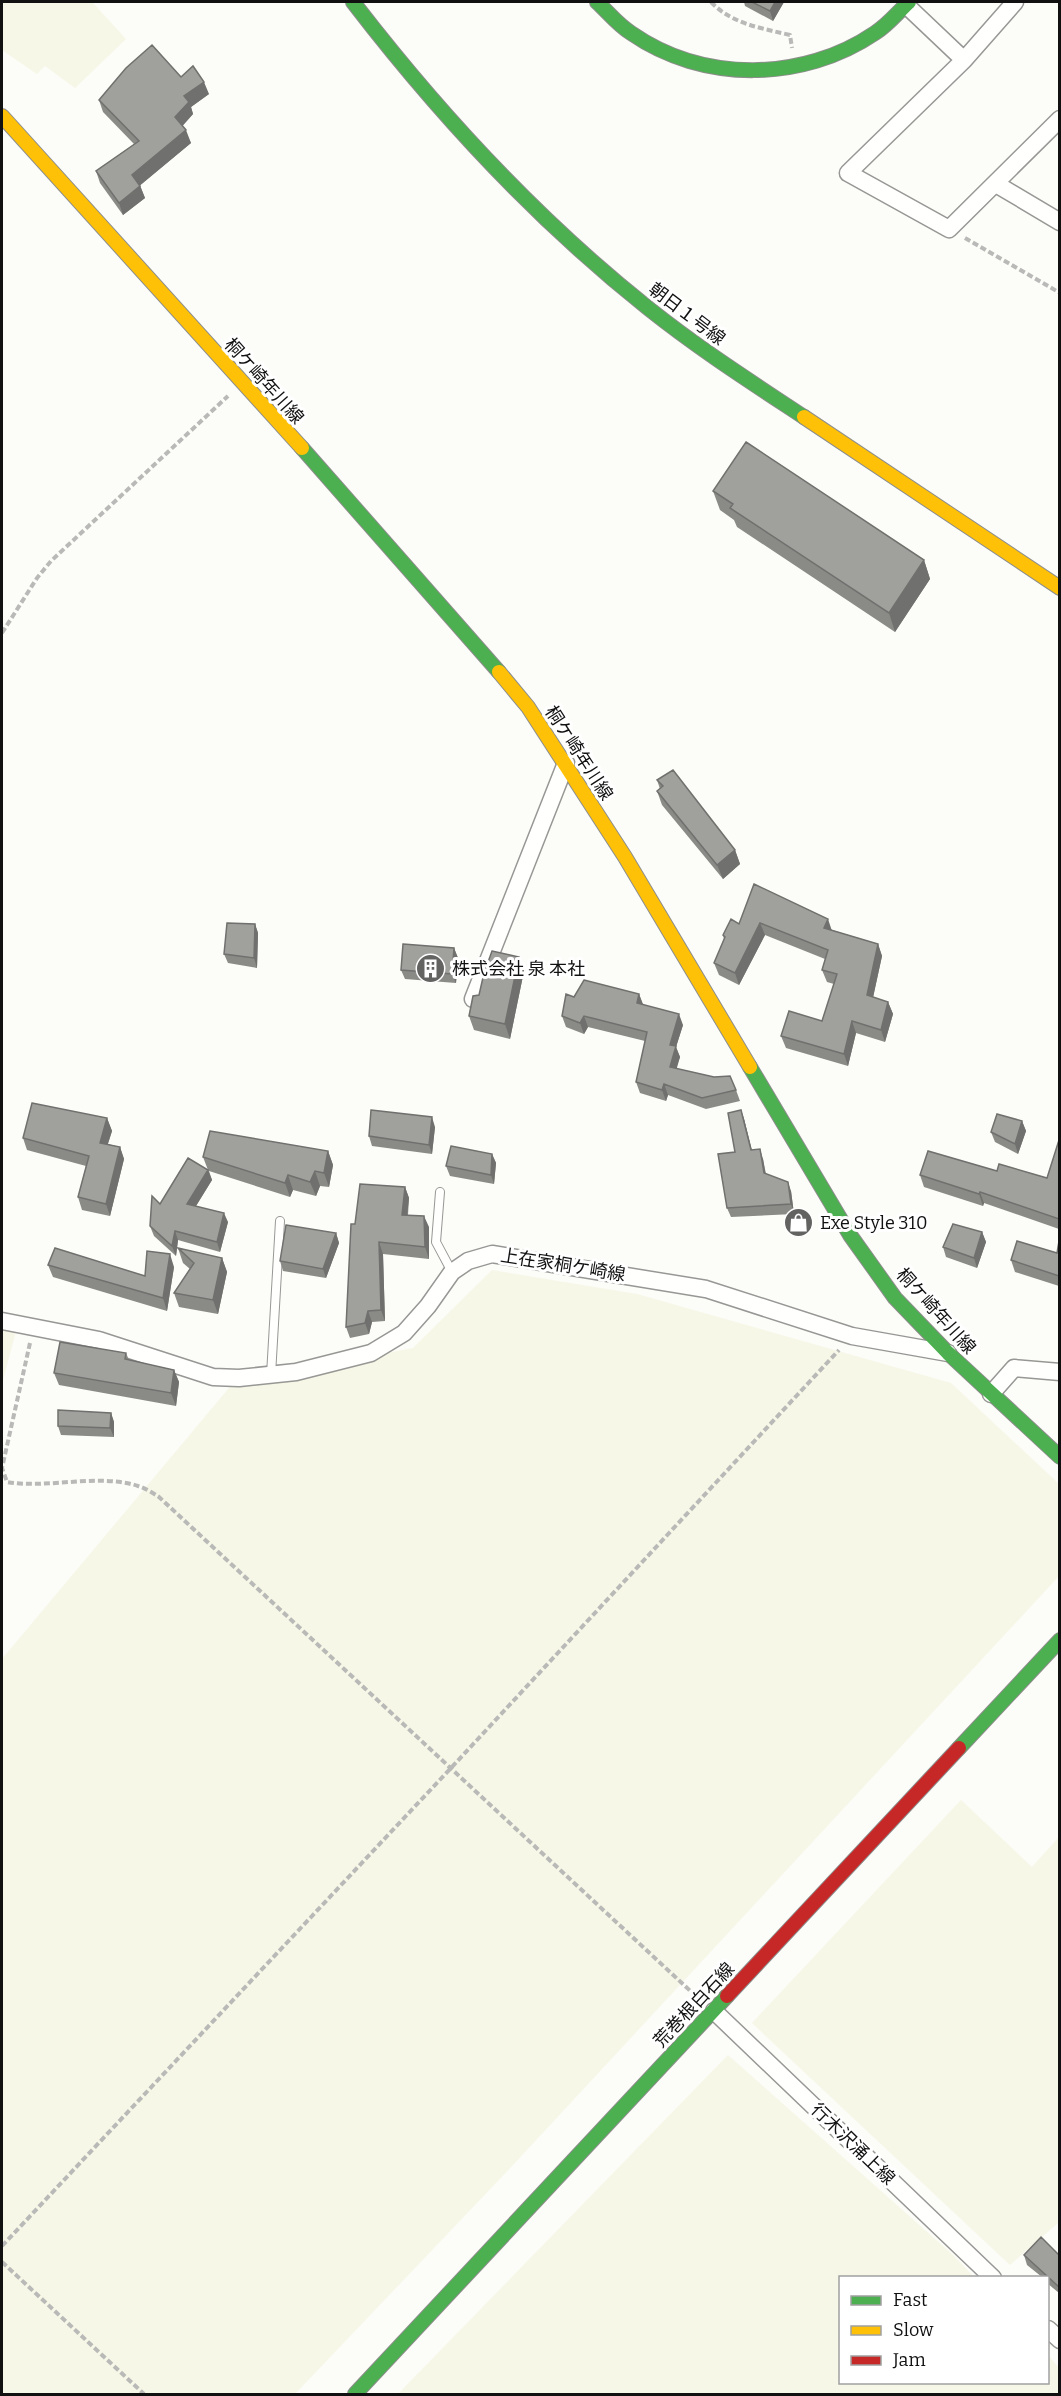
<svg xmlns="http://www.w3.org/2000/svg" width="1061" height="2396" font-family="Bitter,'Noto Sans JP',serif">
  <style>
    .farmland { fill: #f6f7e6 }
    .lines { fill: none; stroke-linecap: round; stroke-linejoin: round }
    .lane-casing { stroke: #979795; stroke-width: 10 }
    .street-casing { stroke: #979795; stroke-width: 19 }
    .fast-casing { stroke: #8d8d8c; stroke-width: 16 }
    .slow-casing { stroke: #8d8d8c; stroke-width: 16 }
    .jam-casing { stroke: #8d8d8c; stroke-width: 16 }
    .path { stroke: #b9b9b8; stroke-width: 4; stroke-dasharray: 6 3; stroke-linecap: butt }
    .lane { stroke: #fffffe; stroke-width: 8 }
    .street { stroke: #fffffe; stroke-width: 16 }
    .fast { stroke: #4caf50; stroke-width: 14 }
    .slow { stroke: #ffc107; stroke-width: 14 }
    .jam { stroke: #c62828; stroke-width: 14 }
    .wall { fill: #8a8a87 }
    .shaded-wall { fill: #70706e }
    .building { fill: #a0a09d; stroke: #70706e; stroke-width: 1.5 }
    .labels { text-anchor: middle; dominant-baseline: central; stroke-width: 6; stroke-linejoin: round; paint-order: stroke }
    .street-label { font-size: 18px; fill: #111; stroke: #fff }
    .poi-label { font-size: 18px; fill: #111; stroke: #fff; text-anchor: start }
  </style>
  <rect width="100%" height="100%" fill="#fcfcf8"/>
  <path class="farmland" d="M2,2H92L126,39L75,88L45,66L37,74L2,50Z
    M492,1270L637,1294L951,1383L1059,1484V1576L513,2165L295,2394H2V1659L234,1382L413,1348Z
    M2,1324L17,1327L2,1384Z
    M961,1800L1032,1867L1059,1837V2222L1010,2265L752,2023Z
    M728,2055L952,2254L974,2277L840,2278V2382H1048V2355L1059,2368V2394H398Z"/>
  <g class="lines">
    <defs>
      <path id="lane" d="M440,1192L436,1242L452,1272
        M271,1375L280,1221"/>
      <path id="street" d="M1015,2L964,60L848,173L949,229L1060,119
        M906,5L964,60
        M996,184L1060,222
        M473,999L566,763
        M2,1321L99,1340L213,1377L239,1378L296,1372L371,1353L404,1333L428,1306L452,1272L468,1261L492,1254L706,1289L852,1336L948,1353
        M991,1394L1014,1368L1060,1372
        M714,2011L993,2278
        M1048,2329L1060,2340"/>
      <path id="fast" d="M353,2C440,115 536,219 648,308C698,348 751,382 804,417
        M597,2C608,12 618,25 631,33C703,83 803,82 875,33C888,25 898,12 909,2
        M302,448L499,672
        M750,1067L850,1235L895,1298L948,1353L1060,1457
        M959,1748L1060,1640
        M355,2394L727,1996"/>
      <path id="slow" d="M2,116L302,448
        M804,417L1060,588
        M499,672L528,707L625,857L750,1067"/>
      <path id="jam" d="M727,1996L959,1748"/>
    </defs>
    <use href="#lane" class="lane-casing"/>
    <use href="#street" class="street-casing"/>
    <use href="#fast" class="fast-casing"/>
    <use href="#slow" class="slow-casing"/>
    <use href="#jam" class="jam-casing"/>
    <path class="path" d="M711,2C732,24 761,28 790,35L792,48
      M965,238L1060,293
      M2,633L37,578L51,561L228,396
      M30,1343L2,1468L7,1482C49,1489 98,1473 138,1486C145,1488 153,1493 159,1497L699,1999
      M2,2246L451,1768L839,1350
      M2,2262L144,2394"/>
    <use href="#lane" class="lane"/>
    <use href="#street" class="street"/>
    <use href="#fast" class="fast"/>
    <use href="#slow" class="slow"/>
    <use href="#jam" class="jam"/>
  </g>
  <path class="wall" d="M744,2H784L773,21L745,6Z
    M181,77L209,94L191,107L193,114L182,126L191,143L140,185L145,198L123,215L100,183L96,171L134,144L103,112L99,100Z
    M713,491L924,560L930,579L895,632L737,527L734,520L720,510Z
    M657,780L735,850L740,864L723,879L662,805L657,791L660,789Z
    M754,884L832,930L878,944L882,956L873,997L888,1002L893,1014L885,1042L856,1033L848,1066L786,1048L781,1036L822,1021L834,984L827,982L822,970L825,959L765,935L739,985L719,975L714,963L724,939L723,935L739,924Z
    M255,924L258,933L257,968L228,963L224,954Z
    M454,948L458,958L456,983L405,979L401,970Z
    M519,957L524,971L510,1039L474,1030L469,1016L479,995Z
    M639,994L643,1004L683,1025L676,1047L680,1057L676,1068L736,1090L740,1101L706,1109L668,1095L666,1101L640,1093L636,1082L645,1041L588,1027L584,1034L566,1027L562,1016L574,997Z
    M741,1110L744,1119L752,1150L763,1159L766,1174L791,1191L794,1214L731,1217L727,1208Z
    M107,1118L112,1131L108,1144L120,1147L124,1159L110,1216L82,1210L78,1197L86,1166L27,1150L23,1138Z
    M1022,1121L1026,1131L1018,1154L995,1142L991,1132Z
    M435,1127L432,1154L372,1146L369,1136Z
    M1059,1140V1229L984,1203L983,1206L924,1187L920,1175L997,1171L1047,1178Z
    M328,1151L333,1165L329,1187L320,1186L316,1196L293,1190L290,1197L209,1171L212,1180L196,1206L228,1222L220,1252L178,1240L176,1256L154,1236L150,1226L160,1204L208,1170L203,1157Z
    M492,1154L496,1163L494,1184L450,1176L446,1166Z
    M405,1187L409,1198L408,1215L429,1227V1259L383,1254L385,1321L372,1322L369,1334L350,1338L346,1327L355,1224Z
    M982,1232L986,1242L977,1268L946,1257L943,1247Z
    M336,1233L339,1243L326,1278L283,1271L280,1261Z
    M1059,1241V1286L1015,1272L1011,1260L1057,1253Z
    M178,1248L222,1258L227,1272L218,1314L179,1307L174,1293L190,1269L183,1263Z
    M48,1265L145,1276L174,1267L167,1311L53,1277Z
    M126,1353L129,1360L174,1370L179,1382L176,1406L59,1385L54,1373Z
    M111,1413L114,1422V1437L61,1435L58,1426Z
    M1024,2255H1059V2293L1047,2283V2277H1042L1027,2265Z"/>
  <path class="shaded-wall" d="M775,2H784L773,21L770,11Z
    M204,82L209,94L191,107L193,114L179,130L175,117L184,96Z
    M186,130L191,143L137,188L132,175Z
    M140,186L145,198L123,215L119,203Z
    M924,560L930,579L895,632L889,613Z
    M735,850L740,864L723,879L717,865Z
    M828,919L832,931L824,928Z
    M760,923L765,935L739,985L735,973Z
    M255,924L258,933L257,968L254,958Z
    M878,944L882,956L871,1007L867,995Z
    M454,948L458,958L456,983L452,974Z
    M519,957L524,971L510,1039L505,1024Z
    M639,994L643,1005L637,1003Z
    M888,1002L893,1014L885,1042L881,1030Z
    M679,1014L683,1025L676,1047L680,1057L674,1078L670,1067V1045Z
    M584,1016L588,1027L584,1034L580,1023Z
    M852,1021L856,1033L848,1066L844,1054Z
    M664,1084L668,1095L666,1101L662,1090Z
    M741,1110L744,1119L754,1160L751,1150Z
    M432,1117L435,1127L432,1154L429,1145Z
    M107,1118L112,1131L104,1155L100,1143Z
    M1022,1121L1026,1131L1018,1154L1015,1144Z
    M120,1147L124,1159L110,1216L106,1204Z
    M760,1149L763,1159L767,1183L764,1173Z
    M328,1151L333,1165L329,1187L324,1173Z
    M492,1154L496,1163L494,1184L491,1175Z
    M208,1170L212,1180L191,1214L187,1204Z
    M315,1171L320,1186L316,1196L310,1182Z
    M288,1175L293,1190L290,1197L285,1183Z
    M788,1182L791,1191L794,1214L791,1204Z
    M405,1187L409,1198L406,1226L402,1215Z
    M980,1192L984,1203L983,1206L979,1194Z
    M224,1213L228,1222L220,1252L217,1242Z
    M424,1216L429,1227V1259L425,1247Z
    M175,1231L178,1240L176,1256L172,1246Z
    M982,1232L986,1242L977,1268L974,1258Z
    M336,1233L339,1243L326,1278L323,1269Z
    M379,1242L383,1254L385,1321L381,1310Z
    M170,1254L174,1267L167,1311L163,1298Z
    M222,1258L227,1272L218,1314L213,1300Z
    M368,1311L372,1322L369,1334L365,1323Z
    M174,1370L179,1382L176,1406L171,1393Z
    M111,1413L114,1422V1437L110,1428Z"/>
  <path class="building" d="M752,2H775L770,11Z
    M152,45L181,77L193,66L204,82L184,96L189,102L175,117L186,130L132,175L140,186L119,203L96,171L139,141L99,100L126,68Z
    M746,442L924,560L889,613L730,508L733,504L713,491Z
    M673,770L735,850L717,865L657,791L663,786L657,780Z
    M754,884L828,919L824,928L878,944L867,995L888,1002L881,1030L852,1021L844,1054L781,1036L789,1011L822,1021L837,974L822,970L828,950L760,923L735,973L714,963L725,937L723,935L731,919L739,924Z
    M227,923L255,924L254,958L224,954Z
    M403,944L454,948L452,974L401,970Z
    M492,951L519,957L505,1024L469,1016L473,996L479,995L484,973Z
    M584,980L639,994L637,1003L679,1014L670,1045L676,1046L670,1067L714,1077L730,1076L736,1090L702,1098L664,1084L662,1090L636,1082L647,1032L584,1016L580,1023L562,1016L566,994L574,997Z
    M32,1103L107,1118L100,1143L120,1147L106,1204L78,1197L89,1156L23,1138Z
    M371,1110L432,1117L429,1145L369,1136Z
    M741,1110L751,1150L760,1149L764,1173L788,1182L791,1204L727,1208L718,1154L735,1152L728,1113Z
    M997,1114L1022,1121L1015,1144L991,1132Z
    M210,1131L328,1151L324,1173L315,1171L310,1182L288,1175L285,1183L203,1157Z
    M1059,1140V1219L980,1192L979,1194L920,1175L928,1151L997,1171L999,1164L1047,1178Z
    M451,1146L492,1154L491,1175L446,1166Z
    M188,1158L208,1170L187,1204L224,1213L217,1242L175,1231L172,1246L150,1226L152,1196L160,1204Z
    M360,1184L405,1187L402,1215L424,1216L425,1247L379,1242L381,1310L368,1311L365,1323L346,1327L351,1224H355Z
    M953,1224L982,1232L974,1258L943,1247Z
    M286,1225L336,1233L323,1269L280,1261Z
    M1017,1241L1057,1253L1059,1241V1276L1011,1260Z
    M55,1248L145,1276L147,1251L170,1254L163,1298L48,1265Z
    M178,1248L222,1258L213,1300L174,1293L194,1263Z
    M60,1342L126,1353L125,1359L174,1370L171,1393L54,1373Z
    M58,1410L111,1413L110,1428L58,1426Z
    M1041,2237L1059,2255V2287L1024,2255Z"/>
  <defs>
    <symbol id="building-disc" viewBox="-11 -11 22 22"><circle r="9.5" fill="#636362" stroke="#fff"/><path d="M-4-6H4V6H1V3H-1V6H-4ZM-2.5-4.3h1.7v1.8h-1.7ZM.8-4.3h1.7v1.8H.8ZM-2.5-1h1.7V.8h-1.7ZM.8-1h1.7V.8H.8Z" fill="#fff"/></symbol>
    <symbol id="shop-disc" viewBox="-11 -11 22 22"><circle r="9.5" fill="#636362" stroke="#fff"/><path d="M-5-2.5h2.3a2.7 3.5 0 0 1 5.4 0H5L5.5 6h-11ZM-1.5-2.5h3a1.5 2.3 0 0 0-3 0Z" fill="#fff"/></symbol>
  </defs>
  <g fill-rule="evenodd">
    <use href="#building-disc" x="414" y="952" width="33" height="33"/>
    <use href="#shop-disc" x="782" y="1206" width="33" height="33"/>
  </g>
  <g class="labels">
    <g class="street-label">
      <text transform="translate(687 314) rotate(37)">朝日１号線</text>
      <text transform="translate(264 381) rotate(48)">桐ケ崎年川線</text>
      <text transform="translate(579 753) rotate(57)">桐ケ崎年川線</text>
      <text transform="translate(563 1265) rotate(9)">上在家桐ケ崎線</text>
      <text transform="translate(936 1311) rotate(48)">桐ケ崎年川線</text>
      <text transform="translate(694 2005) rotate(-47)">荒巻根白石線</text>
      <text transform="translate(853 2144) rotate(44)">行木沢涌上線</text>
    </g>
    <g class="poi-label">
      <text x="452" y="969">株式会社 泉 本社</text>
      <text x="820" y="1223">Exe Style 310</text>
    </g>
  </g>
  <rect width="1061" height="2396" fill="none" stroke="#111111" stroke-width="6"/>
  <rect x="839" y="2276" width="210" height="108" fill="#ffffff" stroke="#a0a0a0" stroke-width="1.5"/>
  <rect x="851" y="2296" width="30" height="9" fill="#4caf50" stroke="#a0a0a0" stroke-width="1.5"/>
  <text x="893" y="2306" font-size="18" fill="#111111">Fast</text>
  <rect x="851" y="2326" width="30" height="9" fill="#ffc107" stroke="#a0a0a0" stroke-width="1.5"/>
  <text x="893" y="2336" font-size="18" fill="#111111">Slow</text>
  <rect x="851" y="2356" width="30" height="9" fill="#c62828" stroke="#a0a0a0" stroke-width="1.5"/>
  <text x="893" y="2366" font-size="18" fill="#111111">Jam</text>
</svg>
